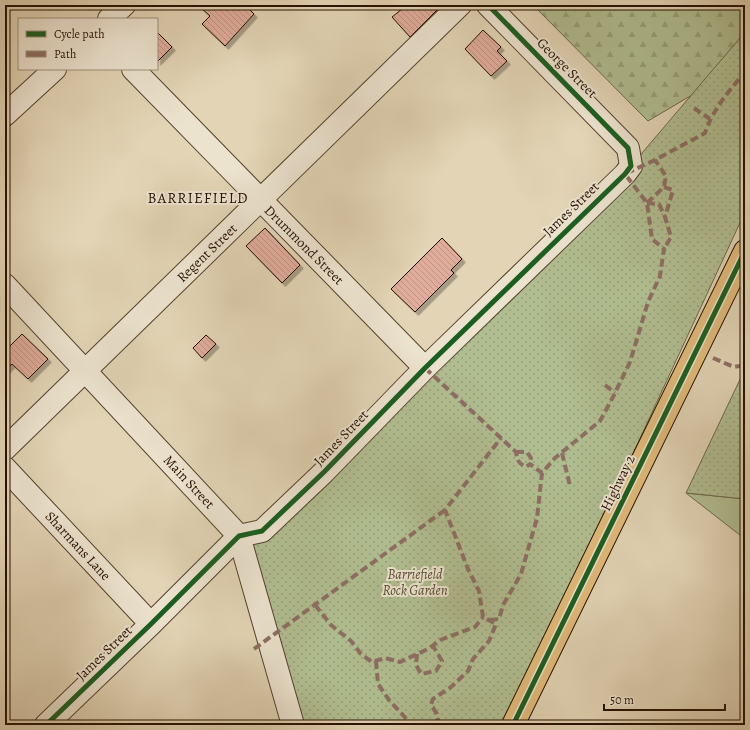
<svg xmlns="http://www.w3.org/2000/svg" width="750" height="730" font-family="Alegreya,serif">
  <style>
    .grass { fill: #b0bd90; stroke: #6b6748 }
    .forest { fill: url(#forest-firs); stroke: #6b6748 }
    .park { fill: url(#park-dots); stroke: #6b6748 }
    .building { fill: url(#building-back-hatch); stroke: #261100; filter: url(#shadow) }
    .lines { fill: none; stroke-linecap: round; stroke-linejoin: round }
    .minor-casing { stroke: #55422d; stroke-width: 24 }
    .major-casing { stroke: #261100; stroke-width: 24 }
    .minor { stroke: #ece3cf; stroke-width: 22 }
    .major { stroke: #e1ba7a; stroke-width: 22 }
    .quiet { stroke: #8d6e63; stroke-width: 4; stroke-dasharray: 8 4; stroke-linecap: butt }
    .cycleway-casing { stroke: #ece3cf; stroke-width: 8 }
    .cycleway { stroke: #1b5e20; stroke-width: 5 }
    .labels { text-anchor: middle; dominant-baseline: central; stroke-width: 4; stroke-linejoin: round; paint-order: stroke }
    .street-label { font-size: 14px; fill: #261100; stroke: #ece3cf }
    .park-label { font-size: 14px; font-style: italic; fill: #564d32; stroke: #ece3cf }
    .neighbourhood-label { font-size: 15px; letter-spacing: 1px; fill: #261100; stroke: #ece3cf }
  </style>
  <defs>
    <pattern id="forest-firs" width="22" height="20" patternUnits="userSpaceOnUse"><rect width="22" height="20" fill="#b0bd90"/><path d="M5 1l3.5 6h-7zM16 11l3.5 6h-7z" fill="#97a17a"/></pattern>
    <pattern id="park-dots" width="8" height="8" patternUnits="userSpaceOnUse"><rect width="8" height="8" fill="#b0bd90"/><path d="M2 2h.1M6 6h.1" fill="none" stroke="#97a17a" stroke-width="1.8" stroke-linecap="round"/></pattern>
    <pattern id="building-back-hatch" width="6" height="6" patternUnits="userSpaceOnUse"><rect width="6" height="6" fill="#e0ac9b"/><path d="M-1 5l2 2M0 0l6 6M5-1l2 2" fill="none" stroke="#c09384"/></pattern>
    <filter id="shadow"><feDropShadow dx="3.5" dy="3.5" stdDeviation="0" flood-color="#0004"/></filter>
  </defs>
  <rect width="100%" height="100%" fill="#e2d4b5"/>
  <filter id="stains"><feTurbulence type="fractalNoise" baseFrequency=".005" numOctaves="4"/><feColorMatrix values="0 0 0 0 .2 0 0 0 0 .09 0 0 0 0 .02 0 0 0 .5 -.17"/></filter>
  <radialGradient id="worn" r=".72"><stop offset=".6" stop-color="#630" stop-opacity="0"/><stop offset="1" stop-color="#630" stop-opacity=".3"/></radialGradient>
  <path class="grass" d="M686,493L745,499V539Z"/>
  <path class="forest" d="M533,5H745V45L702,89L648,121Z"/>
  <path class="park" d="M745,32V212L507,725H293L239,536L262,531L631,166Z
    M745,369V499L686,493Z"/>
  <path class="building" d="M198,5H245L254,14L225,46L202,24L210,16Z
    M407,5H442L410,37L392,17Z
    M483,30L501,47L497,51L507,61L491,76L465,49Z
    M157,32L172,47L157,62Z
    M265,228L300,265L282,283L246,246Z
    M442,238L462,259L451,270L454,273L415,312L391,289Z
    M22,334L48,359L28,379L12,364L5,371V351Z
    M206,335L216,344L202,358L193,348Z"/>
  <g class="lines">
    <defs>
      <path id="minor" d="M109,19L124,5
        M133,69L425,368
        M5,115L55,69
        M5,285L239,536L293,725
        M5,449L460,5
        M5,468L151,624
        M46,725L151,624L239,536L262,531L324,472L425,368L625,174L631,166L628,148L488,5"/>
      <path id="major" d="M513,725L745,251"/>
    </defs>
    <use href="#minor" class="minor-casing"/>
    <use href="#major" class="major-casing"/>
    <use href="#minor" class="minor"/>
    <use href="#major" class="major"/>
    <path class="quiet" d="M694,108L710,119
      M664,187L673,190L665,217L671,237L664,249
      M647,203L664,187L666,176L655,160
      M647,203L659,204L665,217
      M713,358L734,367L745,365
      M425,368L516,452C517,460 518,463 526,467L530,464L542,473L555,458L600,421L612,399L630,362L648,302L660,276L664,249L652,239L647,203L625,174L655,160L705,133C713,109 729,91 745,72
      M605,385L615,393
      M516,452H527L531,458L530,464
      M562,453L570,486
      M315,605L331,625L351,641L361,654L372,662L385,658L400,662L430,648L440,640L475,627L483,617
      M490,620L499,619L503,605L521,574L537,518L542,473
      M254,649L445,510
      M417,654L416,665L421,674L436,671L442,661L433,646
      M376,661L378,684L389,700L412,725
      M435,725L438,721L437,714L431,705L433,699L451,687L468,671L473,659L489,641L496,624L483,617L479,591L468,569L445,510L501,438"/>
    <defs>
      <path id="cycleway" d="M46,725L151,624L239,536L262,531L324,472L425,368L625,174L631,166L628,148L488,5
        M513,725L745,251"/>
    </defs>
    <use href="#cycleway" class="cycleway-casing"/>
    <use href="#cycleway" class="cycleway"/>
  </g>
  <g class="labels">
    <g class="street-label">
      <text transform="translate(567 68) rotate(45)">George Street</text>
      <text transform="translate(571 209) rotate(-44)">James Street</text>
      <text transform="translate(304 245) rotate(45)">Drummond Street</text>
      <text transform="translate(207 253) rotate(-44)">Regent Street</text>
      <text transform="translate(341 438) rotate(-46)">James Street</text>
      <text transform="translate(189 482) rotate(47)">Main Street</text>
      <text transform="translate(618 483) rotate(-64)">Highway 2</text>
      <text transform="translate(78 546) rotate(47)">Sharmans Lane</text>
      <text transform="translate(104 653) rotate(-44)">James Street</text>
    </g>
    <g class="park-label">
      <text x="415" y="574">Barriefield<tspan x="415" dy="16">Rock Garden</tspan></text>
    </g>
    <g class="neighbourhood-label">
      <text x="198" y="198">BARRIEFIELD</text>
    </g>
  </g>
  <rect width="750" height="730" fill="none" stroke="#e2d4b5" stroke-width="20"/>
  <rect x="6" y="6" width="738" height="718" fill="none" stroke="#261100" stroke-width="2"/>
  <rect x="10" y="10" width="730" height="710" fill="none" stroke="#261100"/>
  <rect x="18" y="18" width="140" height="52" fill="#ece3cf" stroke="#9d8f7c"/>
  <rect x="26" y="31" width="20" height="6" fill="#1b5e20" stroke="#9d8f7c"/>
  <text x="54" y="38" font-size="12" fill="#261100">Cycle path</text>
  <rect x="26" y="51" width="20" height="6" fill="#8d6e63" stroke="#9d8f7c"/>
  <text x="54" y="58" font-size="12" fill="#261100">Path</text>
  <path d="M604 704v6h121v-6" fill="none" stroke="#261100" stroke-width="2"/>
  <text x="610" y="704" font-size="12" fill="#261100" stroke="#ece3cf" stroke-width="3" paint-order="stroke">50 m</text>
  <rect width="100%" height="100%" filter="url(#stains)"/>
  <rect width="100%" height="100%" fill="url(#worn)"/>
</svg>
